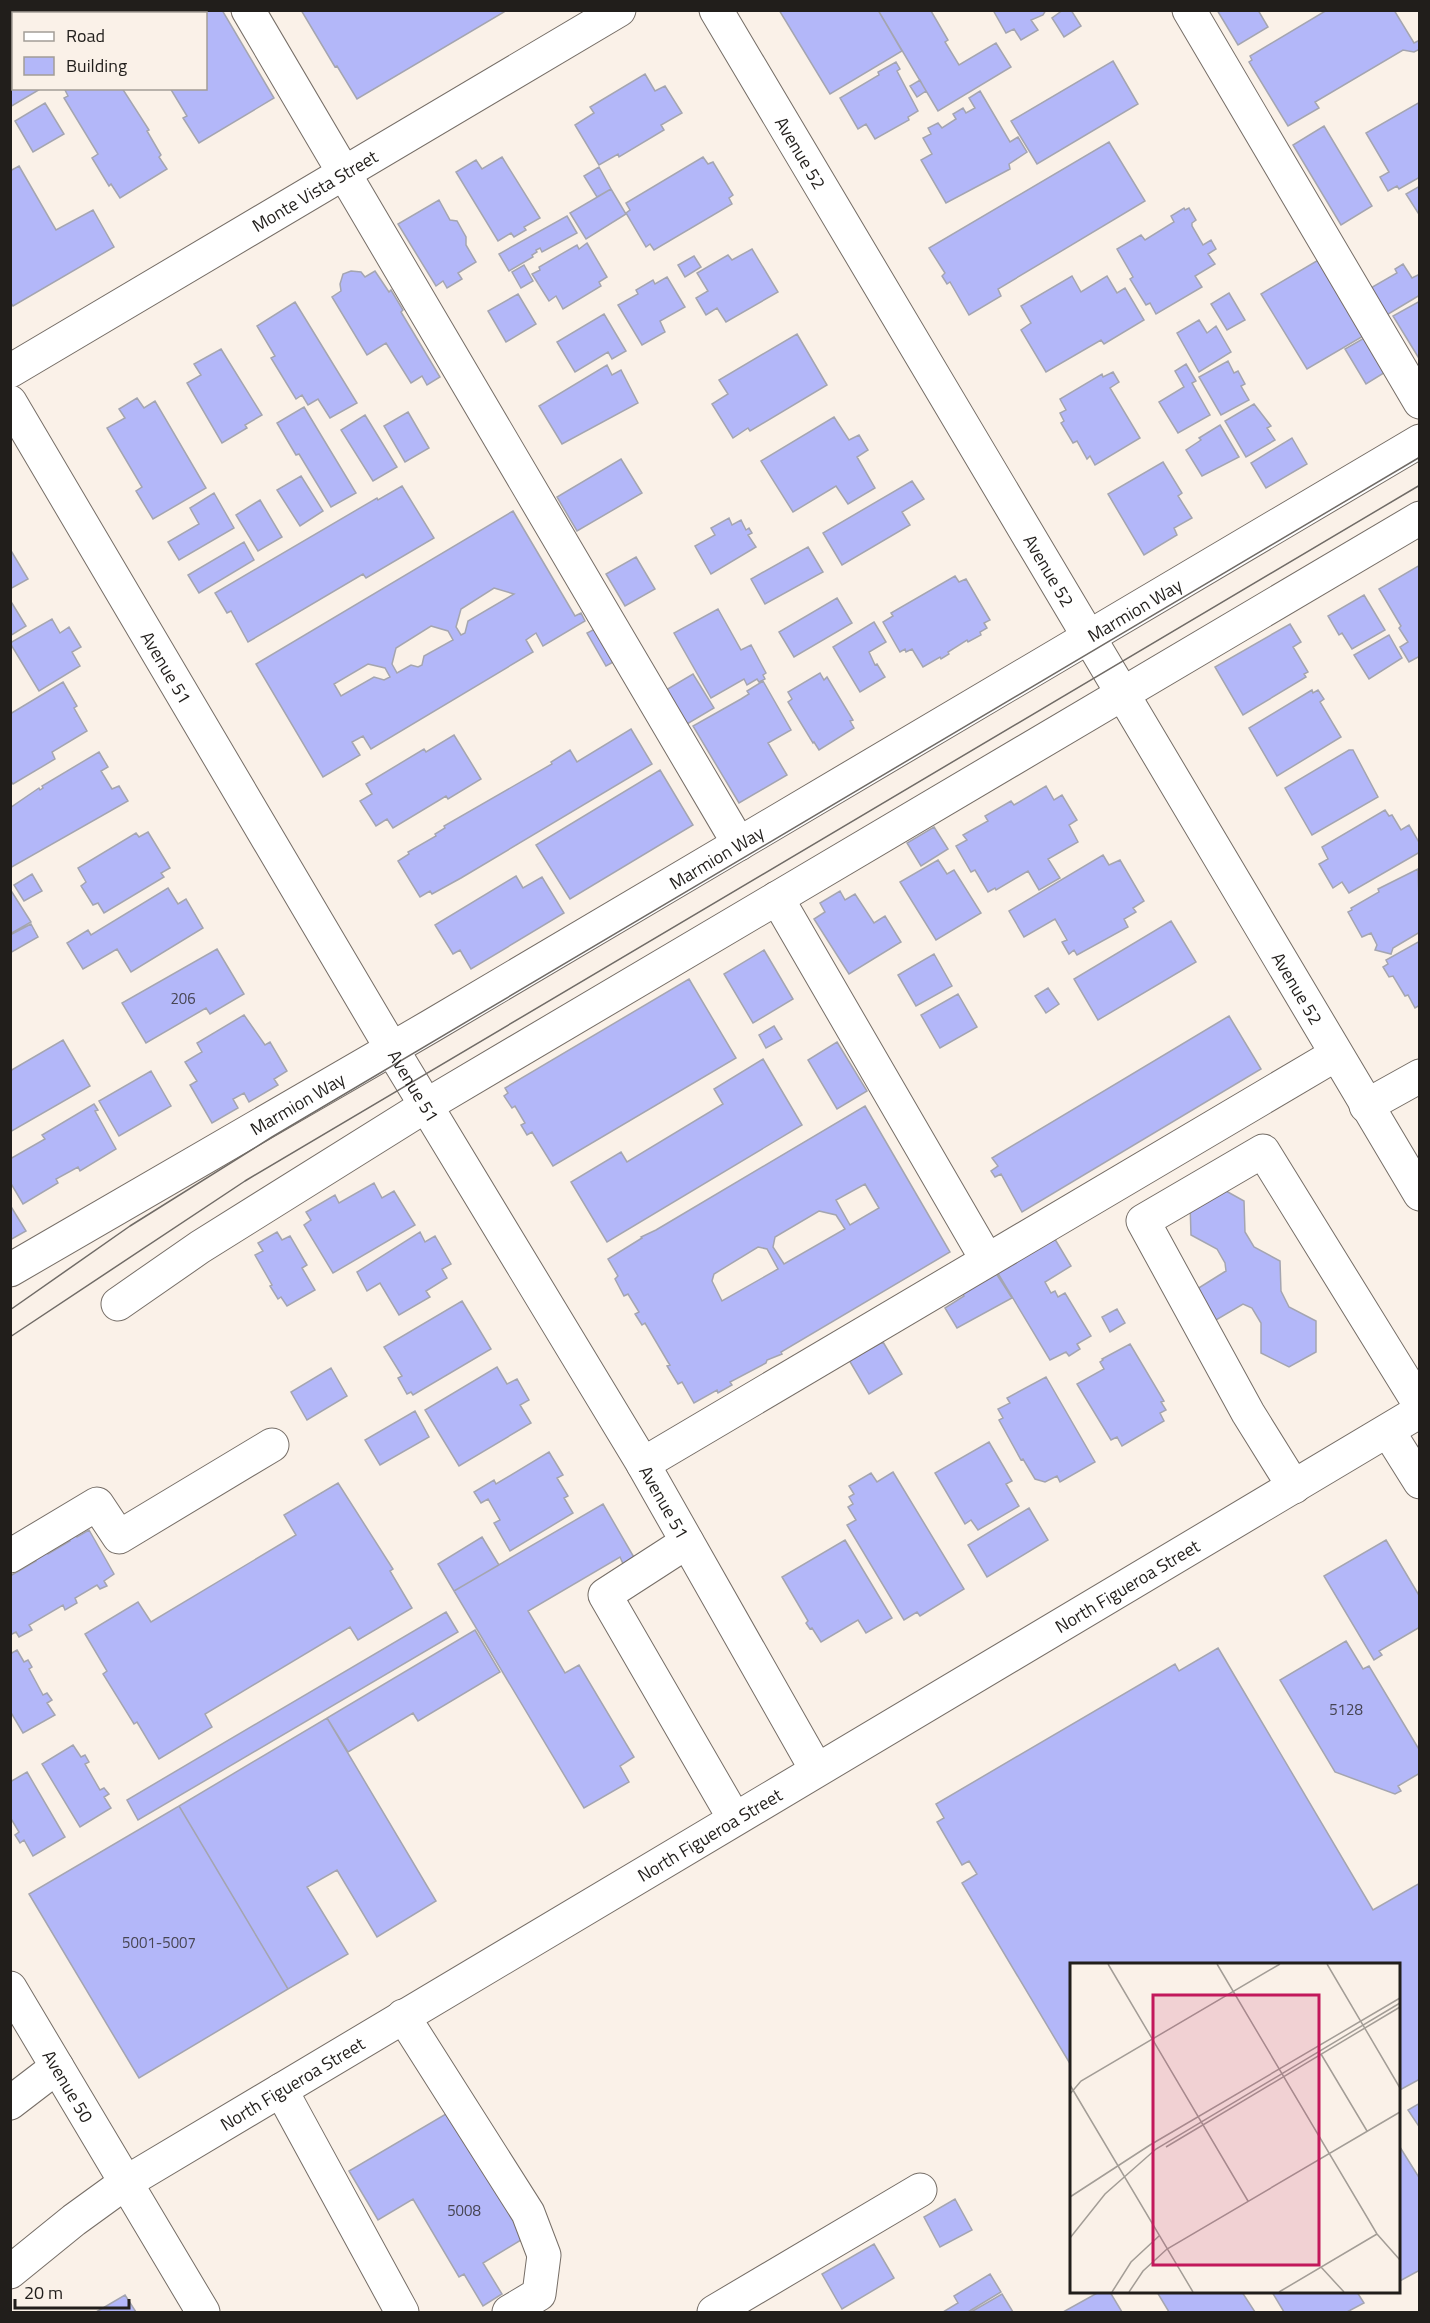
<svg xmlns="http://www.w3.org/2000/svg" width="1430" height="2323" font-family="'Titillium Web',sans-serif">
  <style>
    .building { fill: #b3b7f9; stroke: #a4a5b0; stroke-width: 1.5; fill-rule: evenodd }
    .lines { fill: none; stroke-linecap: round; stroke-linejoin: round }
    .minor-casing { stroke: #766e67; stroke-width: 35 }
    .major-casing { stroke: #766e67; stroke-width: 35 }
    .minor { stroke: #fff; stroke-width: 33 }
    .major { stroke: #fff; stroke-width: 33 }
    .tram { stroke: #706b66; stroke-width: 1.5 }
    .labels { text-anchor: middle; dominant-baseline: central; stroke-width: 6; stroke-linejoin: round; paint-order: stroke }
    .number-label { font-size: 15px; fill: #464452 }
    .street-label { font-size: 18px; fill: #211e1b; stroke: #faf1e8 }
    .inset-road { fill: none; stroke: #a39d96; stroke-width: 1.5 }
    .view { fill: #c2185b; fill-opacity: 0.15; stroke: #c2185b; stroke-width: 3 }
    .inset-edge { fill: none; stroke: #211e1b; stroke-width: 3 }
  </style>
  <rect width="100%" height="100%" fill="#faf1e8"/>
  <path class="building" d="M74,10H98L99,14H69Z
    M120,10H222L274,98L199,143L183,118L187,116L170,88H206V14H122Z
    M301,10H503L504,12L357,99L337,66L335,67Z
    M779,10H878L902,51L830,94Z
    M878,10H932L931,11L948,40L945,42L959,65L996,43L1011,67L938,111Z
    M993,10H1046L1043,15L1031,20L1038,30L1021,40L1014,29L1006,33Z
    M1063,10H1071L1081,26L1064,37L1052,18Z
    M1217,10H1258L1268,27L1238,45Z
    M1327,10H1394L1414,43L1420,40V49L1414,52L1403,50L1315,102L1319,108L1288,126L1249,62L1252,60L1250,56Z
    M1113,61L1138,104L1037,164L1011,121Z
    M896,62L900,69L897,71L918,111L908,117L909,120L875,139L866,124L858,129L840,98L879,75L878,72Z
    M645,74L655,91L665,86L682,113L661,125L664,130L619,157L618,154L599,165L575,125L594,113L590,107Z
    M920,80L926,91L917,97L910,86Z
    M14,81V88H42L10,107V83Z
    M64,88H122L149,130L147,131L161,155L159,157L167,169L120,198L111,184L109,186L92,158L98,154L64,98L68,96Z
    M980,91L1010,142L1018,137L1027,152L1009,164L1010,169L946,203L921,160L932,154L923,138L931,134L928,128L938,123L942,128L956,119L953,114L963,108L966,113L975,108L969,98Z
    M1420,102V177L1399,189L1397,186L1388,191L1380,177L1389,172L1366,133Z
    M45,103L64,134L33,152L15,121Z
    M1324,126L1372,206L1341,225L1293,145Z
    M1109,142L1145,201L998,289L1001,296L969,315L950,282L947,284L942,276L945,273L929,248Z
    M502,157L540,218L524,227L526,230L514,237L511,233L498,241L456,172L476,160L482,169Z
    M703,157L708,164L713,162L733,195L729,198L732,204L654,250L650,244L646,247L626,213L630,210L626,203Z
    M19,166L56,230L93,210L114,247L13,306L10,302V171Z
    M599,167L611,189L597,197L584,176Z
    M1420,186V216L1406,194Z
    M611,189L626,214L586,239L570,213Z
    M439,200L450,220L457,221L466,237V245L476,262L458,273L462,279L447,288L443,281L436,286L398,224Z
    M1184,208L1185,210L1189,208L1196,220L1192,223V226L1203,245L1211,240L1216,249L1208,254L1215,264L1195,276L1202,287L1156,314L1150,303L1146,305L1130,279L1133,277L1117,249L1141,235L1145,240L1174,222L1171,216Z
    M567,216L577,233L542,252L540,248L536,250L537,252L532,255L533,257L509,271L499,254Z
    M587,243L607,277L599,282L601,286L563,309L556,296L549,301L532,274L540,270L539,267L577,245L579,249Z
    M752,249L778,292L726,322L717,308L706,315L696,298L708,291L697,273L728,255L732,260Z
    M694,256L701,267L685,277L678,265Z
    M1320,259L1365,335L1307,369L1261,294Z
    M1403,264L1412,278L1420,274V295L1385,316L1369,289L1397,273L1395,269Z
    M524,265L533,281L521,288L512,272Z
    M351,271L361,272L365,277L375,271L389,292L391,290L403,310L401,312L440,377L427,385L422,376L411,383L386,343L367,355L332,297L341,291L340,284L343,274Z
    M1072,276L1081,292L1107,276L1117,293L1125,288L1144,320L1104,344L1101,340L1046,372L1021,330L1031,323L1021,306Z
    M667,277L685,307L660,321L665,332L642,345L618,305L638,294L636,290L653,280L655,284Z
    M1229,293L1245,320L1227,330L1211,304Z
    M518,294L536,324L506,342L488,311Z
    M1420,301V360L1393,316Z
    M295,302L357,403L330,418L318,399L308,405L302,395L296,399L271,358L275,356L257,326Z
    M604,314L626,351L612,359L608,352L575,372L557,342Z
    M1199,320L1207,333L1216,326L1231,352L1199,372L1177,333Z
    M797,334L827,385L750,431L748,428L733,438L712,404L728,394L719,380Z
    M1366,337L1387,371L1366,384L1345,349Z
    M221,349L262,415L245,425L247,428L222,443L187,383L201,375L194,364Z
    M1228,361L1234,373L1238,371L1245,384L1241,386L1249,400L1221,415L1199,377Z
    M1186,364L1196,381L1192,383L1210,415L1178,433L1159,402L1184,387L1175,371Z
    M607,365L612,375L621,370L638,403L562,444L539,406Z
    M1113,372L1119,382L1110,388L1140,438L1095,465L1090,456L1087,459L1077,441L1073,443L1061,423L1064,421L1060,413L1066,410L1060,399L1102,374L1103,377Z
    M137,398L144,408L155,401L206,488L153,519L136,491L142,487L107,428L125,418L119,409Z
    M1254,404L1271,426L1267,428L1275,440L1246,457L1225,421Z
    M304,407L356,493L331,507L299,454L296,455L277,423Z
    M408,412L429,448L405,462L384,426Z
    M365,415L397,467L373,481L341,430Z
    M834,417L849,440L859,435L868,450L857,457L875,488L848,504L836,486L793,512L761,461Z
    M1220,425L1239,457L1202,476L1186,450L1201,440L1199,438Z
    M1292,438L1307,464L1266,488L1251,463Z
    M621,459L642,493L577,531L557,497Z
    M1163,462L1182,493L1178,496L1192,518L1174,528L1177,535L1144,555L1108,494Z
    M301,476L323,511L300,526L277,490Z
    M912,481L924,499L902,512L910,525L842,565L823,533Z
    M402,486L434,538L366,578L363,574L248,642L231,611L227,613L215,593L377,498L378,500Z
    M214,493L234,528L179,560L168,542L199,524L190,508Z
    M260,500L282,537L258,551L236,515Z
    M513,511L575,616L581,613L585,621L543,646L536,633L526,640L533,652L371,749L363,736L352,742L360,755L323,777L256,664ZM494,588L514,594L468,621L465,633L461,635L456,627L461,609ZM431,626L448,631L453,640L424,656L422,665L418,667L411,665L397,673L392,664L396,648ZM368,664L385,668L390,677L384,680L374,677L341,696L334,684Z
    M729,518L732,525L741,520L746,530L749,528L752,533L748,535L756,547L711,574L695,546L715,535L711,528Z
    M244,542L254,560L199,593L188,575Z
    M808,547L823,572L765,604L751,579Z
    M10,549L28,579L10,589Z
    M636,557L655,589L625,606L606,574Z
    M1420,565V656L1409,662L1400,647L1408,642L1399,628L1401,626L1379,589Z
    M955,576L959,582L966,579L990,620L984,623L987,628L980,632L981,635L968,642L967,640L948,652L949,654L941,659L940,657L923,667L912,649L906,652L905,649L900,652L883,622L893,616L891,613Z
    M1364,595L1385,630L1352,649L1342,633L1339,635L1328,616Z
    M837,598L852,623L794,657L779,632Z
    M10,600L26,626L10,636Z
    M718,609L741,650L751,645L766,673L763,675L765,679L759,682L757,679L747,685L744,679L711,698L674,633Z
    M52,619L60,633L69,627L81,647L72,652L80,666L39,691L10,643Z
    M874,622L886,642L869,652L875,665L877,664L885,677L860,692L833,647Z
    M1290,624L1301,642L1293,647L1308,672L1304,674L1306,677L1243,715L1215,667Z
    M597,628L617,660L606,666L587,633Z
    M1389,635L1402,658L1369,679L1354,655Z
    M820,673L824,680L827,677L853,720L850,721L854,728L819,750L814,742L813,743L788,702L792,699L788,692Z
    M693,674L714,708L687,724L666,690Z
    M763,681L791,730L768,743L787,775L739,803L693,726L741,699L749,694L747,691Z
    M63,682L77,706L74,708L87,731L52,752L55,759L13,784L10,780V714Z
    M1312,690L1313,693L1318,690L1324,699L1320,702L1341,737L1277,776L1249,728Z
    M631,729L652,764L461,878L432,894L430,891L420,897L398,861L409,854L408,852L436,836L435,834L445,828L444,826L552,764L551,762L570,750L577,762Z
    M454,735L481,779L448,799L446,796L393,828L387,819L376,826L360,801L372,794L366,784L424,749L426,752Z
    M1349,750H1353L1378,797L1312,835L1285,788Z
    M99,752L108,767L101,771L112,789L119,786L128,801L10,868V808L39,788L40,790L43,788L42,786Z
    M660,770L693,825L570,899L536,845Z
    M1046,786L1054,800L1062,795L1077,820L1069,825L1078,842L1048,859L1060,878L1039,890L1028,871L996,890L995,888L988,892L975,870L971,872L956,846L967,840L963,835L988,821L985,816L1011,801L1014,805Z
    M1385,810L1389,816L1392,815L1401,830L1409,825L1420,844V852L1349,893L1342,882L1333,888L1319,864L1328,859L1322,847Z
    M934,827L948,849L921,866L907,843Z
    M148,832L170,868L161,873L164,877L104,913L98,903L93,905L81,886L86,882L78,868L136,833L139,837Z
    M1103,855L1109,865L1120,860L1144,901L1133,908L1136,912L1124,919L1128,927L1077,955L1074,950L1069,954L1062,942L1067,940L1055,919L1024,937L1009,911Z
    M938,860L947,874L954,870L981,913L936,940L900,882Z
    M1418,869L1420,932L1393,948L1391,954L1375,950L1377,945L1371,933L1362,937L1348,912L1352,910L1351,908L1379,892L1378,889Z
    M32,874L42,891L24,901L14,885Z
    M516,876L523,888L542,877L564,913L471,969L460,950L453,954L435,925Z
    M168,888L178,904L186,899L203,928L131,972L117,949L83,969L67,943L88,930L91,935Z
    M10,889L31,922L10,934Z
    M840,891L845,900L855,894L874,923L885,916L901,942L849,974L814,919L825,912L820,903Z
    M1171,921L1196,962L1098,1020L1074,979Z
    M31,924L38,937L10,953V935Z
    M1420,941V1005L1415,1008L1408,995L1405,996L1393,976L1389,977L1383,967L1388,964L1386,960Z
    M217,949L244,994L210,1014L206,1008L146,1043L122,1003Z
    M764,950L793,999L753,1023L724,974Z
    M934,954L952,986L916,1006L898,975Z
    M689,979L736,1058L553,1166L532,1132L527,1135L521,1125L525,1123L515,1106L512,1108L504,1096L508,1093L505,1088Z
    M1048,988L1059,1004L1046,1013L1035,996Z
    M958,994L977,1027L940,1048L921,1015Z
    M244,1015L265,1045L270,1042L287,1071L274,1079L278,1085L249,1102L244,1093L233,1099L238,1108L212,1123L190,1085L197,1081L185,1062L202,1052L197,1043Z
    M1229,1016L1261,1069L1022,1212L1001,1174L995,1177L991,1171L998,1166L992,1158Z
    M774,1026L782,1039L766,1048L759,1035Z
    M63,1040L90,1086L10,1132V1071Z
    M837,1042L867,1091L837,1109L808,1060Z
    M763,1059L802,1125L607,1242L571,1182L621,1152L627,1162L723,1104L714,1089Z
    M151,1071L171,1106L119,1136L99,1101Z
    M94,1104L98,1110L95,1111L116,1149L80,1171L78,1167L56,1179L58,1183L23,1204L10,1182V1159L45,1139L42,1135Z
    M865,1106L950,1252L781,1352L782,1354L767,1360L766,1363L730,1382L732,1385L718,1393L717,1390L694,1403L682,1382L678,1384L667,1366L670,1365L668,1362L645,1323L642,1325L635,1314L639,1312L628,1294L624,1296L615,1279L618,1276L608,1259L642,1238L641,1237L656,1230ZM865,1184L879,1208L850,1225L836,1200ZM819,1211L836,1215L845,1229L784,1264L773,1247L775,1237ZM758,1247L767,1249L778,1269L722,1301L712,1281L714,1274Z
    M374,1183L382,1198L394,1191L415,1225L333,1273L304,1225L311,1220L306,1212L335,1195L339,1203Z
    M1217,1186L1244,1201L1245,1232L1254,1247L1280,1261L1281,1291L1289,1307L1316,1321V1352L1289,1367L1261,1353V1323L1252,1308L1243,1304L1216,1320L1197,1289L1226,1271L1225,1263L1217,1249L1191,1235L1190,1203Z
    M10,1205L26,1231L10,1240Z
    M277,1232L282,1240L290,1236L307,1265L302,1268L315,1290L287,1306L281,1297L278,1299L270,1286L272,1285L255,1255L263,1251L258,1243Z
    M420,1232L425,1242L435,1236L451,1264L442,1269L447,1278L426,1291L430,1297L399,1315L380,1283L367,1291L357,1272Z
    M1053,1236L1071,1266L1045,1282L1051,1293L1055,1291L1058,1297L1065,1293L1091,1336L1077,1344L1080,1349L1069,1356L1066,1352L1050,1360L996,1270Z
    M994,1270L1012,1298L957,1328L945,1308L964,1296L960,1290Z
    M462,1301L491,1349L413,1395L411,1392L407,1394L398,1378L402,1376L384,1347Z
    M1117,1309L1125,1323L1110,1332L1102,1317Z
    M883,1342L902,1374L869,1394L849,1360Z
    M1130,1344L1164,1401L1161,1402L1166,1410L1160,1413L1164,1421L1122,1446L1117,1437L1111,1440L1077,1384L1104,1369L1100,1362L1103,1360L1102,1359Z
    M497,1367L507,1384L517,1379L529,1400L520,1405L531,1423L459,1466L425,1410Z
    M331,1368L347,1396L307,1420L291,1392Z
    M1046,1377L1095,1462L1060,1482L1057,1476L1045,1482L1035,1479L1023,1459L1021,1460L999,1420L1003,1418L998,1409L1010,1403L1007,1398Z
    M415,1411L429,1437L380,1465L365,1440Z
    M989,1442L1012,1481L1006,1484L1019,1506L978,1530L971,1520L965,1524L935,1473Z
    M549,1452L563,1475L557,1478L568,1496L564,1498L573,1513L510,1551L494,1523L500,1520L488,1499L481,1503L474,1492L494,1480L496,1484Z
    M893,1472L964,1589L920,1616L917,1612L904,1620L847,1525L856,1520L848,1507L853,1504L849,1497L854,1494L849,1486L871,1473L877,1482Z
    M338,1483L393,1569L390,1571L412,1608L358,1640L350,1627L205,1714L212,1727L159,1759L137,1722L134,1724L103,1674L107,1671L85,1634L138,1602L151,1622L296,1535L284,1515Z
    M603,1504L635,1559L624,1566L620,1557L528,1611L565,1673L579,1665L634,1757L620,1766L629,1782L584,1808L454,1591Z
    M1029,1508L1048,1540L987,1577L968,1545Z
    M89,1530L114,1574L104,1581L107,1586L100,1589L97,1585L75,1598L77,1603L65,1610L63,1605L29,1625L32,1630L19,1637L16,1632L10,1635V1576L36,1561L34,1557L46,1550L48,1554L70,1541L68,1537L75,1533L77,1537Z
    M482,1537L499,1565L454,1591L438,1564Z
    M845,1540L892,1618L866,1633L858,1620L821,1642L812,1628L810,1629L806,1623L808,1621L782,1577Z
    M1386,1540L1420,1597V1627L1379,1651L1382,1655L1374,1660L1324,1576Z
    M446,1612L458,1632L138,1820L127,1800Z
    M475,1630L500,1672L418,1721L413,1713L348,1752L327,1718Z
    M1346,1641L1363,1669L1369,1666L1420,1751V1773L1398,1786L1401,1791L1395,1794L1335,1772L1280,1680Z
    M1218,1648L1373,1910L1420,1883V2079L1398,2091V1964H1072V2067L962,1883L977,1874L969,1861L962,1865L937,1822L944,1818L936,1804L1175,1664L1179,1671Z
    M17,1650L24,1662L28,1660L32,1667L29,1669L43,1695L47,1693L52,1700L47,1703L55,1715L23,1733L10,1711V1654Z
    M327,1718L436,1901L377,1937L337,1870L307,1887L348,1954L288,1989L179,1806Z
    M73,1745L81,1757L85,1755L89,1762L85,1764L100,1790L104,1788L109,1794L104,1797L111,1808L80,1827L42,1764Z
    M27,1772L65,1837L33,1856L24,1840L20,1843L15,1835L19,1832L10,1817V1782Z
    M179,1806L288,1989L139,2078L29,1894Z
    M1420,2103V2128L1408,2110Z
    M451,2111L526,2237L483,2263L502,2294L483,2306L464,2274L459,2277L413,2199L378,2220L349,2171Z
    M1398,2144L1420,2179V2270L1398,2282Z
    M955,2199L972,2230L940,2247L924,2217Z
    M874,2244L894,2278L842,2309L822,2274Z
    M990,2274L1001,2292L968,2312H943L958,2303L954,2296Z
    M1099,2292H1110L1122,2312H1063Z
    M1157,2292H1242L1255,2312H1169Z
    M1272,2292H1357L1364,2303L1347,2312H1284Z
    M1002,2294L1013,2312H971Z
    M125,2295L136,2312H96Z"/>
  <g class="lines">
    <defs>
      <g id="minor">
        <path d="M248,10L739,844"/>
        <path id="s1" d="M716,10L1420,1194"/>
        <path d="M1189,10L1420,402"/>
        <path id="s2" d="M10,371L619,10"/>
        <path id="s3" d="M10,402L399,1061L643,1464L816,1769"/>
        <path d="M777,898L987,1260"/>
        <path d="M1366,1106L1420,1076"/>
        <path id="s4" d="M10,1270L431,1026L1420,441"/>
        <path d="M118,1304L200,1247L427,1105L1420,518"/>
        <path d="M1388,1431L1420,1482"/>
        <path d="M643,1464L1335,1055"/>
        <path d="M1294,1487L1248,1413L1143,1221L1263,1151L1420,1405"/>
        <path d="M687,1542L605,1595L734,1818"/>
        <path d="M10,1556L97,1504L119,1537L272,1445"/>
        <path id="s5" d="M10,1988L203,2312"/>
        <path d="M403,2016L528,2213L544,2255L539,2294L509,2312"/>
        <path d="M281,2090L402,2312"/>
        <path d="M10,2103L57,2067"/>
        <path d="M714,2312L920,2190"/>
      </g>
      <g id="major">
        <path id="s6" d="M10,2272L74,2220L125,2183L1420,1411"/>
      </g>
    </defs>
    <use href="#minor" class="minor-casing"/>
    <use href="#major" class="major-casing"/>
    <use href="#minor" class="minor"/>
    <use href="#major" class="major"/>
    <path class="tram" d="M10,1310L130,1226L272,1137L1420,457
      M10,1337L245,1181L1420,485"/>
  </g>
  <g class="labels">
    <g class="number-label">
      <text x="183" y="998">206</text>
      <text x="1346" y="1709">5128</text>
      <text x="159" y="1942">5001-5007</text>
      <text x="464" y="2210">5008</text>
    </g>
    <g class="street-label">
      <text stroke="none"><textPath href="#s1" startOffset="166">Avenue 52</textPath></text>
      <text stroke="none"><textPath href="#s2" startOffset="354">Monte Vista Street</textPath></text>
      <text stroke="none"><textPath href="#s1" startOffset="652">Avenue 52</textPath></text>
      <text stroke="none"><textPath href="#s4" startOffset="1304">Marmion Way</textPath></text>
      <text stroke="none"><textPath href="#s3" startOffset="308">Avenue 51</textPath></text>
      <text stroke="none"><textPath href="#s4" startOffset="818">Marmion Way</textPath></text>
      <text stroke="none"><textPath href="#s1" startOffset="1138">Avenue 52</textPath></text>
      <text stroke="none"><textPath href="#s3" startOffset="794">Avenue 51</textPath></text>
      <text stroke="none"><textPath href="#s4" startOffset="332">Marmion Way</textPath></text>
      <text stroke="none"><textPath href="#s3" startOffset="1280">Avenue 51</textPath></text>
      <text stroke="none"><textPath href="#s6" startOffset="1312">North Figueroa Street</textPath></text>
      <text stroke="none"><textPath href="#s6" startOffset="826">North Figueroa Street</textPath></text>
      <text stroke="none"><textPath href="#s6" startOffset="340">North Figueroa Street</textPath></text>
      <text stroke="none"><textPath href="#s5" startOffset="114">Avenue 50</textPath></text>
    </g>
  </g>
  <g transform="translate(1070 1963)">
    <rect width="330" height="330" fill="#faf1e8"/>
    <path class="inset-road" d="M38,1L178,238M147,1L307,271L330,297M257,1L330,125M251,91L297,168M0,122L123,329M0,131L11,118L210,1M96,184L330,44M0,234L80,182L330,35M0,275L35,231L86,186L330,40M251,304L274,329M42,329L61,299L89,273M59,329L73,308L97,286L330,149M209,329L307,271"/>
    <path class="view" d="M83,32H249V302H83Z"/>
    <rect width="330" height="330" class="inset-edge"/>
  </g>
  <rect width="1430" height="2323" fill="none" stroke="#211e1b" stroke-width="24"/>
  <rect x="12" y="12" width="195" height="78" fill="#faf1e8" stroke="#a39d96" stroke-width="1.5"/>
  <rect x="24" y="32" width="30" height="9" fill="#ffffff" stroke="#a39d96" stroke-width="1.5"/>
  <text x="66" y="42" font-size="18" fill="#211e1b">Road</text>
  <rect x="24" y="57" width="30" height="18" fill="#b3b7f9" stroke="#a39d96" stroke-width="1.5"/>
  <text x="66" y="72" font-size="18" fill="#211e1b">Building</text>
  <path d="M15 2299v9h114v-9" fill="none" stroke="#211e1b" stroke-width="3"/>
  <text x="24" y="2299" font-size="18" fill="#211e1b" stroke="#faf1e8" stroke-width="4.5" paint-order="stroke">20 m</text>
</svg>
